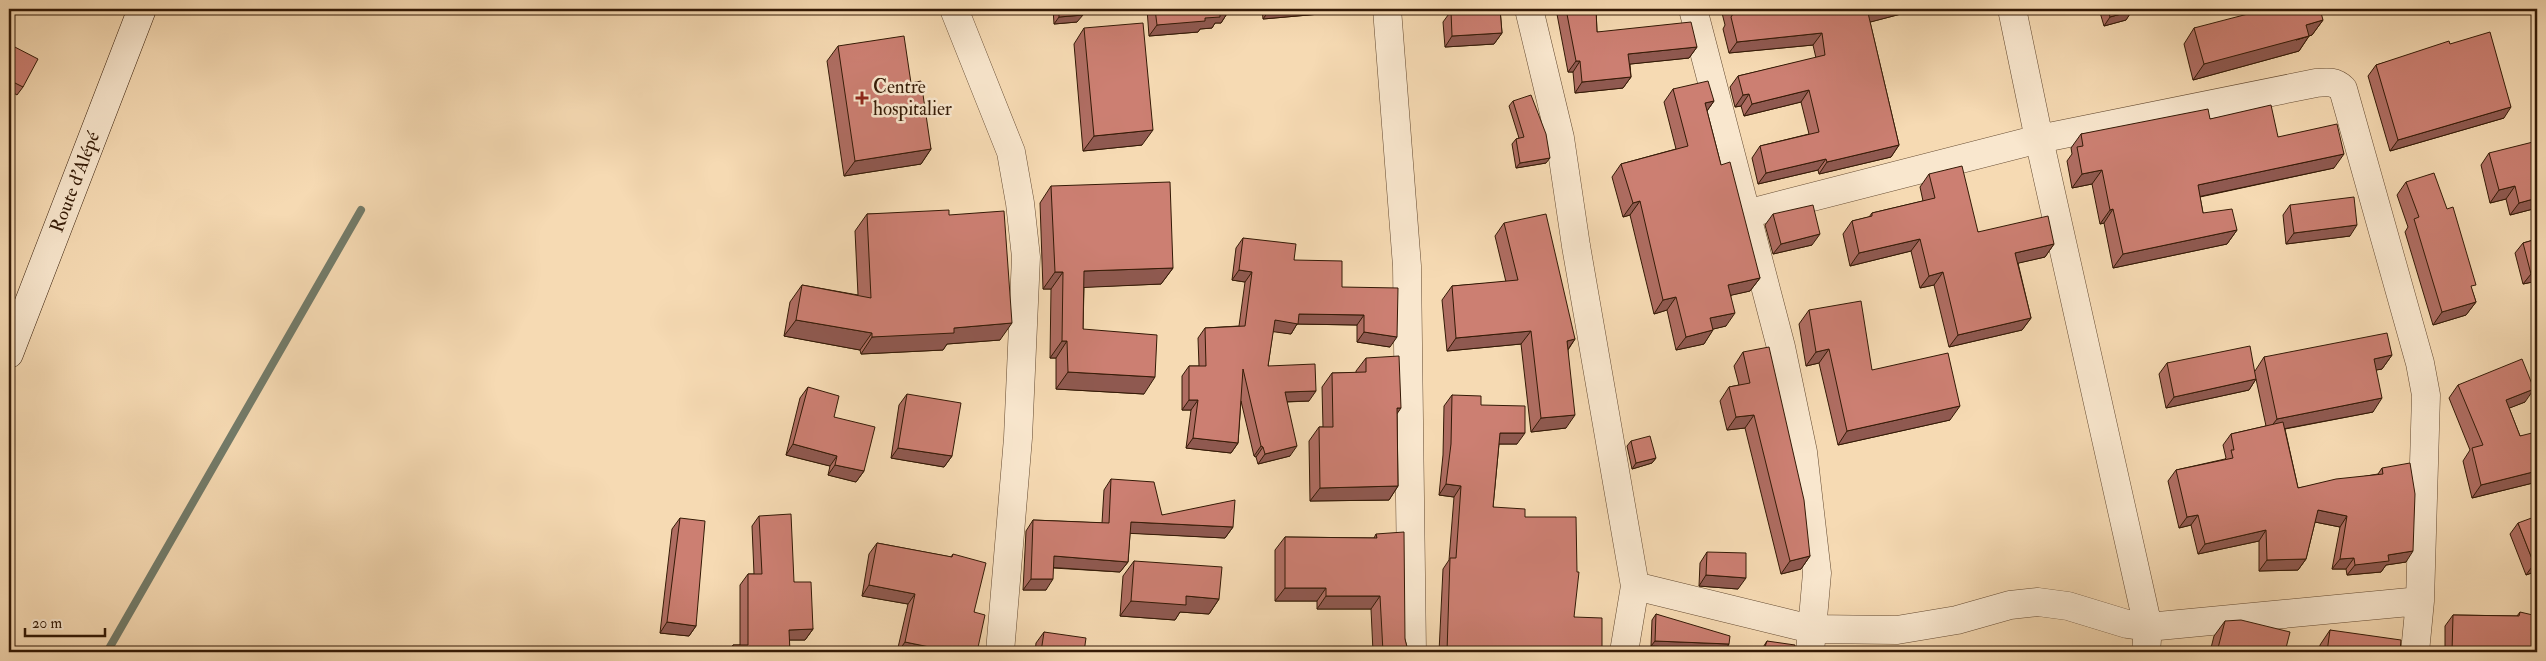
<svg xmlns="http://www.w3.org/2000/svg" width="2546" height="661" font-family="'IM FELL Double Pica',serif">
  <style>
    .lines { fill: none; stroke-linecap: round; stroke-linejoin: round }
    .stream { stroke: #737b69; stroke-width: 8 }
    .minor-casing { stroke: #644a31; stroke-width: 29 }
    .secondary-casing { stroke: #341a06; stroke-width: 29 }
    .minor { stroke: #f9e7ce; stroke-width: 28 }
    .secondary { stroke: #f9e7ce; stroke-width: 28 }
    .wall { fill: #af6d62; stroke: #341a06 }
    .shaded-wall { fill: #8f5950; stroke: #341a06 }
    .building { fill: #cc7f72; stroke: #341a06 }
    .poi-dot { fill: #8f2418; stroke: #f9e7ce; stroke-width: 2 }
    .labels { text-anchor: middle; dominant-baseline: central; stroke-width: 5; stroke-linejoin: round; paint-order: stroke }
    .poi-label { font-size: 19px; fill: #341a06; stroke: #f9e7ce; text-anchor: start }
    .street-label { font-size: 19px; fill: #341a06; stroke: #f9e7ce }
  </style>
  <rect width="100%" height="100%" fill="#f6dab3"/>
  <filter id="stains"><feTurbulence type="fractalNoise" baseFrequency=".004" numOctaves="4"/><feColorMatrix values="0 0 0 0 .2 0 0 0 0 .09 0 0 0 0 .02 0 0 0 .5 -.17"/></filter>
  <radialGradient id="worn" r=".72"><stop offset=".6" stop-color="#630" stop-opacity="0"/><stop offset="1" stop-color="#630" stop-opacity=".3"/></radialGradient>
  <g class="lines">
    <path class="stream" d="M107,652L361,210"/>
    <defs>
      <path id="minor" d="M954,9L1011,152L1020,203L1026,257L1018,438L1000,652
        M1387,9L1407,266L1412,652
        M1529,9L1560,138L1576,246L1635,586L1624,652
        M1693,9L1781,347L1803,452L1817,573L1810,652
        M2012,9L2039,139L2148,627L2146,652
        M1746,214L2039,139L2316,83C2327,82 2335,81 2343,89L2420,363L2426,395L2420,601L2415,652
        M1635,586L1811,629L1897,630L1957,620L2010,605L2038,602L2068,606L2127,624L2148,627L2420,601"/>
      <path id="secondary" d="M9,354L142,9"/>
    </defs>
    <use href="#minor" class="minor-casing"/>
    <use href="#secondary" class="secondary-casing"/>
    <use href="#minor" class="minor"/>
    <use href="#secondary" class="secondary"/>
  </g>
  <path class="wall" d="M1053,9H1082L1077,22L1054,24Z
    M1147,9H1228V12L1221,23H1215L1212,28L1200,29L1198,32L1149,36Z
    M1262,9H1355L1354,11L1263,19Z
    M1472,9H1500L1502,33L1494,44L1445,47L1443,22L1451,11L1471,10Z
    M1556,9H1596L1597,32L1697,47L1689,58L1630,64L1631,77L1623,88L1575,93L1573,72H1568Z
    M1721,9H1920L1870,22L1899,145L1891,157L1819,174L1818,170L1758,184L1752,158L1760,146L1809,134L1801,102L1744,116L1741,106L1735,107L1730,87L1738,76L1816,58L1813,45L1729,53L1723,29L1725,25Z
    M2099,9H2132L2126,20L2104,26Z
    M2323,20L2312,35L2309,36L2299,51L2193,80L2184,44L2194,28Z
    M1084,28L1142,145L1083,151L1074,44Z
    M9,44L23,87L17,95L9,90Z
    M2450,44L2504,118L2390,151L2368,76L2376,65Z
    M838,46L911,83L931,149L921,164L844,176L827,61Z
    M1673,89L1714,101L1707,111L1721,165L1760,278L1750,291L1731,295L1726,326L1713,329L1704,344L1676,350L1667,310L1654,314L1630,215L1623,217L1612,177L1621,164L1676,149L1664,102Z
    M1513,101L1546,163L1516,168L1512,144L1516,139L1519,138L1509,106Z
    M2210,119L2278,137L2334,168L2200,197L2203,213L2237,230L2227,244L2113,268L2104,223L2100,224L2092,184L2072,188L2067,161L2072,154L2071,148L2081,134Z
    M2489,153L2537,208L2510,215L2506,199L2490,203L2481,165Z
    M1929,174L1978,232L2054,244L2045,257L2018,263L2031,318L2022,330L1949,347L1934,285L1920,288L1911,251L1850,266L1843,234L1852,221L1869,217L1872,213L1923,201L1920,187Z
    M2406,182L2472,290L2476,302L2466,315L2433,325L2405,232L2408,227L2397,195Z
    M1051,186L1173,268L1161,284L1084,287L1083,329L1144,394L1056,389V358H1050L1051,289H1043L1040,203Z
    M2290,205L2350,236L2286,244L2283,215Z
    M867,214L949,215L1000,340L947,344L943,350L861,354L860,350L784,336L790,302L802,285L858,295L855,231Z
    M1773,214L1812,245L1773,254L1765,225Z
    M1504,223L1575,339L1568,350L1566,428L1531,432L1521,344L1447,351L1442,300L1452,286L1506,282L1495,236Z
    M1243,238L1294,260L1342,287L1390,347L1357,342V325L1297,324L1291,334L1273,331L1268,366L1309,401L1287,402L1290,456L1258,464L1256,457L1254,456L1241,401L1238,443L1231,453L1186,448L1191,410H1182V376L1189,366H1199L1198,338L1205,328L1239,326L1245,282L1232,280L1236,248Z
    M2537,239V281L2523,284L2515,253L2523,243Z
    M1809,310L1872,370L1950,420L1838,445L1819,363L1806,366L1799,324Z
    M1743,352L1810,556L1801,569L1781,574L1745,428L1727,430L1720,401L1729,387L1739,385L1734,366Z
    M2392,355L2382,369L2376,370L2373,412L2285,429L2298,488L2378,474L2382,468L2406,562L2386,565L2381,572L2347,575L2346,569H2332L2340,527L2315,522L2306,559L2298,570L2259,571V541L2198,554L2191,525L2179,528L2168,481L2176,470L2225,459L2226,458L2223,445L2231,434L2266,426L2256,379L2249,390L2166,408L2159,374L2167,363L2255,371L2264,357Z
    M1366,358L1397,413L1398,486L1389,500L1310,501L1309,441L1319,427H1323L1322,387L1332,373H1356V371Z
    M2458,385L2525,402L2509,408L2520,436L2537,437V482L2472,498L2463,461L2470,450L2449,398Z
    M808,387L834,417L864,471L856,482L828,475L830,466L786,455L800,398Z
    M907,394L952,456L944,467L891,458L899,405Z
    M1452,395L1481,405L1517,444H1499L1493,507L1525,517L1574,617L1602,650L1600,652H1439L1443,569L1449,560L1454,497L1439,495L1443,455L1444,406Z
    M1631,441L1656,458L1652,463L1632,469L1627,446Z
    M1111,479L1162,515L1233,527L1225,538L1130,533L1128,562L1120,572L1053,568L1046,590H1023L1026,531L1033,520L1102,523L1104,490Z
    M759,516L794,582L813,629L805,640H789L790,652H728L733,645H740V585L748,574H754L752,526Z
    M680,518L696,626L689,636L660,633L672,529Z
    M2518,523L2537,571L2526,575L2510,534Z
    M1376,534L1407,647L1412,652H1373L1371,609H1317V601H1275V550L1285,537L1374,538Z
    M877,543L951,557L953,554L974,612L977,652H897L908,604L862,596L869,554Z
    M1707,552L1738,589L1699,586L1700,563Z
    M1134,561L1219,599L1209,614L1180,612L1175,620L1120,616L1123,576Z
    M2520,612L2537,652H2445V626L2453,615L2517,616Z
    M1656,614L1729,644L1725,650L1651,646L1652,620Z
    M2225,621L2285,652H2210L2214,636Z
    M2330,630L2400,652H2319L2320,645Z
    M1044,632L1084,652H1035L1036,643Z
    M1767,641L1794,652H1760Z"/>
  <path class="shaded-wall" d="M1270,9H1355L1354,11L1263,19Z
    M1883,9H1920L1859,25L1868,13Z
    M2132,11L2126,20L2104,26L2110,17Z
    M1228,12L1221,23H1215L1212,28L1200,29L1198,32L1149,36L1157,25L1205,18L1220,13Z
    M1083,15L1077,22L1054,24L1059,17Z
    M2323,20L2312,35L2296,40L2309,36L2299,51L2193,80L2204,64L2306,25Z
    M1502,33L1494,44L1445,47L1452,36Z
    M1822,33L1813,45L1729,53L1737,42Z
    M1697,47L1689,58L1621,65L1628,54Z
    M1576,61H1580L1573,72H1568Z
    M1631,77L1623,88L1575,93L1582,82Z
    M1809,90L1801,102L1744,116L1752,104Z
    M1749,94L1741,106L1735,107L1743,95Z
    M1714,101L1704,115L1705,103Z
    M2511,107L2504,118L2390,151L2398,140Z
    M1153,130L1142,145L1083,151L1094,136Z
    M1899,145L1891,157L1819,174L1827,162Z
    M931,149L921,164L844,176L855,161Z
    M2344,154L2334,168L2188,199L2198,185Z
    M1550,158L1546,163L1516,168L1520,163Z
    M1826,159L1818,170L1758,184L1766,173Z
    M2102,170L2092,184L2072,188L2082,174Z
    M2515,186L2506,199L2490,203L2499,190Z
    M2537,198V208L2510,215L2519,203Z
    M1640,201L1630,215L1623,217L1633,203Z
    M2113,209L2104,223L2100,224L2110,210Z
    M2357,225L2350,236L2286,244L2294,233Z
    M2237,230L2227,244L2113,268L2123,254Z
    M1820,234L1812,245L1773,254L1781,244Z
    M1920,239L1911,251L1850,266L1859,253Z
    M2054,244L2045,257L2006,266L2015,253Z
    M1173,268L1161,284L1072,288L1084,271Z
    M1239,270L1252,272L1245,282L1232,280Z
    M1055,272H1063L1051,289H1043Z
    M1943,272L1934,285L1920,288L1929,276Z
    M2537,272V281L2523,284L2531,274Z
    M1760,278L1750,291L1719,298L1728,285Z
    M1676,297L1667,310L1654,314L1663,300Z
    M2476,302L2466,315L2433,325L2442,312Z
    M1735,313L1726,326L1701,332L1710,318Z
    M1299,314L1364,315L1357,325L1297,324L1291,334L1268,331L1275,320Z
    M2031,318L2022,330L1949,347L1958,335Z
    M796,320L872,333L860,350L784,336Z
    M1012,323L1000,340L947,344L943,350L861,354L872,337L954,328Z
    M1713,330L1704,344L1676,350L1686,337Z
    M1531,331L1521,344L1447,351L1456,338Z
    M1364,332L1397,337L1390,347L1357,342Z
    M1575,339L1566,352L1567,341Z
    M1062,341H1067L1056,358H1050Z
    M1829,349L1819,363L1806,366L1816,352Z
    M2392,355L2382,369L2365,372L2374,359Z
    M1068,372L1155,377L1144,394L1056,389Z
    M2256,379L2249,390L2166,408L2174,397Z
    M2534,389L2525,402L2497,413L2506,400Z
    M1316,391L1309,401L1278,402L1285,392Z
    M2382,398L2373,412L2267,432L2277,419Z
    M1189,400H1198L1191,410H1182Z
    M1960,406L1950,420L1838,445L1847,431Z
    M1397,408H1401L1392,421Z
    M1575,415L1566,428L1531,432L1541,418Z
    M1754,415L1745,428L1727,430L1736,417Z
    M1500,433H1525L1517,444H1493Z
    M1193,438L1238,443L1231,453L1186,448Z
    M793,444L837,456L830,466L786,455Z
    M1261,446L1263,447L1256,457L1254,456Z
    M1297,446L1290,456L1258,464L1265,454Z
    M898,448L952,456L944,467L891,458Z
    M1656,458L1652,463L1632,469L1636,463Z
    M835,465L864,471L856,482L828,475Z
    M2537,471V482L2472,498L2481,485Z
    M1446,484L1461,486L1454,497L1439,495Z
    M1398,486L1389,500L1310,501L1320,488Z
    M2318,510L2347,516L2340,527L2310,521Z
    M2198,515L2191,525L2179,528L2187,517Z
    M1131,522L1233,527L1225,538L1123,533Z
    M2266,530L2259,541L2198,554L2205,544Z
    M2413,551L2406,562L2386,565L2381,572L2347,575L2355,565L2388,555Z
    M1054,556L1128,562L1120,572L1046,567Z
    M1810,556L1801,569L1781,574L1790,561Z
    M2354,558L2346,569H2332L2340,559Z
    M2306,559L2298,570L2259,571L2267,560Z
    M2537,563V571L2526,575L2534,564Z
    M1706,575L1746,578L1738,589L1699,586Z
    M1031,579H1053L1046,590H1023Z
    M869,585L915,594L908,604L862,596Z
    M1285,588H1326L1317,601H1275Z
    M1186,596L1219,599L1209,614L1180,612L1175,620L1120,616L1131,601Z
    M1326,596H1380L1371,609H1317Z
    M667,622L696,626L689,636L660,633Z
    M813,629L805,640H782L789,630Z
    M1655,641L1729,644L1725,650L1651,646Z
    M905,642L954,652H898Z"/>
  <path class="building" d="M1059,9H1082L1083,15L1059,17Z
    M1155,9H1228V12L1220,13V17L1205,18V21L1157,25Z
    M1475,9H1500L1502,33L1452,36L1451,11L1475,10Z
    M1566,9H1596L1597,32L1691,22L1697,47L1628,54L1631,77L1582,82L1580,61H1576Z
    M1732,9H1883L1868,13L1899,145L1827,162L1826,159L1766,173L1760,146L1819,132L1809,90L1752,104L1749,94L1743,95L1738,76L1825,55L1822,33L1737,42L1731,17L1733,14Z
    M2108,9H2132V11L2110,17Z
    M2267,9H2320L2323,20L2306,25L2309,36L2204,64L2194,28Z
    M1143,23L1153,130L1094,136L1084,28Z
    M2490,32L2511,107L2398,140L2376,65L2449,41L2450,44Z
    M904,36L911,83L921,81L931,149L855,161L838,46Z
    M9,44L38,59L23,87L11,81L9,87Z
    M1708,81L1714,101L1705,103L1721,165L1730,162L1760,278L1728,285L1735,313L1710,318L1713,330L1686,337L1676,297L1663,300L1640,201L1633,203L1621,164L1688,146L1673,89Z
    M1531,95L1546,134L1550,158L1520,163L1516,139L1524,137L1513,101Z
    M2271,105L2278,137L2337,124L2344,154L2198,185L2203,213L2232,209L2237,230L2123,254L2113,209L2110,210L2102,170L2082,174L2077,147L2083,146L2081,134L2208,109L2210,119Z
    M2537,141V198L2519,203L2515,186L2499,190L2489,153Z
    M1962,166L1978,232L2048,216L2054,244L2015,253L2031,318L1958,335L1943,272L1929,276L1920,239L1859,253L1852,221L1872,216V213L1935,198L1929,174Z
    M2434,173L2447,209L2453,207L2476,285L2471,286L2476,302L2442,312L2414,219L2419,217L2406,182Z
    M1170,182L1173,268L1084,271L1083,329L1157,335L1155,377L1068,372L1067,341H1062L1063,272H1055L1051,186Z
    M2354,197L2357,225L2294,233L2290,205Z
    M1813,205L1820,234L1781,244L1773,214Z
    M949,210V215L1004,211L1012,323L954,328V333L872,337V333L796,320L802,285L871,298L867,214Z
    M1546,214L1575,339L1567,341L1575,415L1541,418L1531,331L1456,338L1452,286L1518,280L1504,223Z
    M1243,238L1296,244L1294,260L1342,261V287L1398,288L1397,337L1364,332V315L1299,314L1298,324L1275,320L1268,366L1315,364L1316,391L1285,392L1297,446L1265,454L1263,447L1261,446L1243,369L1238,443L1193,438L1198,400H1189V366H1206L1205,328L1245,326L1252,272L1239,270Z
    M2537,239V272L2531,274L2523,243Z
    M1861,301L1872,370L1948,353L1960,406L1847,431L1829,349L1816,352L1809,310Z
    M2387,333L2392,355L2374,359L2382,398L2277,419L2264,357Z
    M2250,346L2256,379L2174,397L2167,363Z
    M1769,347L1804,500L1810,556L1790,561L1754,415L1736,417L1729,387L1750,383L1743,352Z
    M1399,356L1401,408H1397L1398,486L1320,488L1319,427H1333L1332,373L1366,372V358Z
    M2522,359L2534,389L2506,400L2520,436L2536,432L2537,437V471L2481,485L2472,448L2483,445L2458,385Z
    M808,387L839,396L834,417L875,427L864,471L835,465L837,456L793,444Z
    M907,394L961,403L952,456L898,448Z
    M1452,395L1481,396V405L1525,406V433H1500L1493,507L1525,509V517H1576L1577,572H1579L1574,617L1602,618V650H1597V652H1447L1450,558H1456L1461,486L1446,484L1451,444Z
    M2283,422L2298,488L2336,479L2383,474L2382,468L2410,463L2415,494L2413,551L2388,555L2389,561L2355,565L2354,558L2340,559L2347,516L2318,510L2306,559L2267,560L2266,530L2205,544L2198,515L2187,517L2176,470L2233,458L2231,450H2234L2231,434Z
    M1650,436L1656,458L1636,463L1631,441Z
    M1111,479L1154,482L1162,515L1235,500L1233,527L1131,522L1128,562L1054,556L1053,579H1031L1033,520L1109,523Z
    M791,514L794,582H811L813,629L789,630L790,652H733V645H748V574H762L759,516Z
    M2537,516V563L2534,564L2518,523Z
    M680,518L705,521L696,626L667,622Z
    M1404,532L1405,639L1407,647L1412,652H1383L1380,596H1326V588H1285V537L1377,538L1376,534Z
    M877,543L952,557L953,554L986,563L974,612L985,615L977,652H954L905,642L915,594L869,585Z
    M1707,552L1746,553V578L1706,575Z
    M1134,561L1222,567L1219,599L1186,596V605L1131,601Z
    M2520,612L2537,616V652H2452L2453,615L2519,616Z
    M1656,614L1730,636L1729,644L1655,641Z
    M2241,620L2290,632L2285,652H2217L2225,621Z
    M2330,630L2401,640L2400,652H2327Z
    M1044,632L1086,638L1084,652H1041Z
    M1767,641L1795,645L1794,652H1763Z
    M1316,649L1356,651V652H1316Z"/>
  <path class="poi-dot" d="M859.5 90.5h5v5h5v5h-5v5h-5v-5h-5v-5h5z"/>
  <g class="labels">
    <g class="poi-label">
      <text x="873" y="87">Centre<tspan x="873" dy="22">hospitalier</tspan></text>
    </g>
    <g class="street-label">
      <text transform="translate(75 182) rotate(-69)">Route d'Alépé</text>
    </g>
  </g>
  <rect width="2546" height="661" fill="none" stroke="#f6dab3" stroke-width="30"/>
  <rect x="10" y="10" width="2526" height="641" fill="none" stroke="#341a06" stroke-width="2.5"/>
  <rect x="15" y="15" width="2516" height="631" fill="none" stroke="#341a06"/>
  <path d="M25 628v8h80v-8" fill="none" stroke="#341a06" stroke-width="2.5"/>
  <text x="32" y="628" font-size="15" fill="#341a06" stroke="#f9e7ce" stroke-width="4" paint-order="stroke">20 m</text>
  <rect width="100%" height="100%" filter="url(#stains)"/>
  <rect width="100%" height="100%" fill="url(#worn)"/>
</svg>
